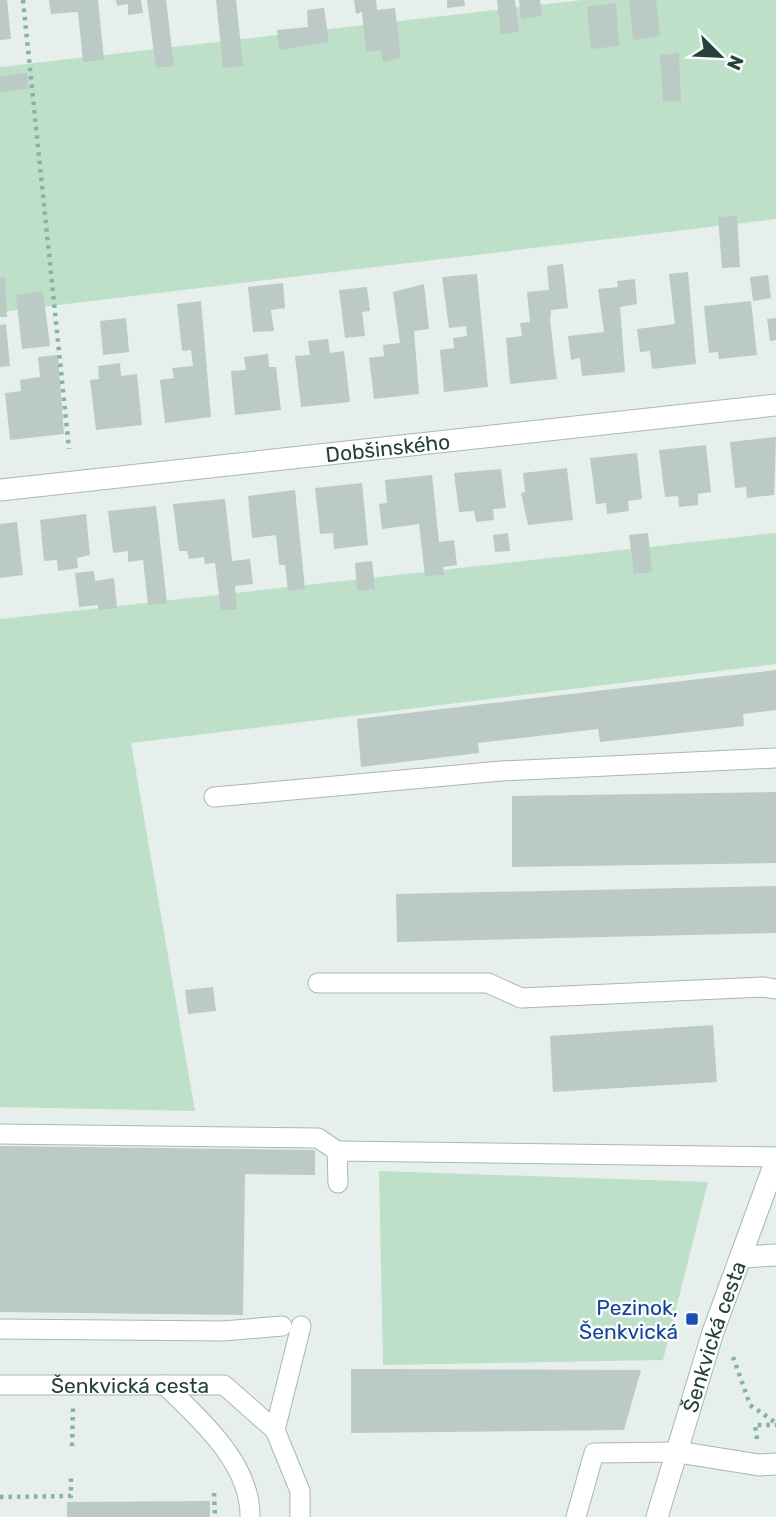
<svg xmlns="http://www.w3.org/2000/svg" width="776" height="1517" font-family="Rubik,sans-serif">
  <style>
    .green { fill: #bfe0c8 }
    .building { fill: #bbcac4 }
    .lines { fill: none; stroke-linecap: round; stroke-linejoin: round }
    .service-casing { stroke: #a8b8b2; stroke-width: 21 }
    .minor-casing { stroke: #a8b8b2; stroke-width: 23 }
    .path { stroke: #86b3a5; stroke-width: 4.5; stroke-dasharray: 3.5 5; stroke-linecap: butt }
    .service { stroke: #fff; stroke-width: 19 }
    .minor { stroke: #fff; stroke-width: 21 }
    .transit-dot { fill: #1a4fb4; stroke: #f7fbf9; stroke-width: 2.5 }
    .labels { text-anchor: middle; dominant-baseline: central; stroke-width: 5; stroke-linejoin: round; paint-order: stroke }
    .street-label { font-size: 21px; fill: #24423a; stroke: #f7fbf9 }
    .transit-label { font-size: 21px; fill: #164399; stroke: #f7fbf9; text-anchor: end }
  </style>
  <rect width="100%" height="100%" fill="#e6efeb"/>
  <path class="green" d="M582,0H776V219L0,312V67Z
    M776,533V664L131,743L195,1111L0,1107V619Z
    M379,1171L708,1182L663,1360L383,1365Z"/>
  <path class="building" d="M0,0H7L11,39L0,40Z
    M49,0H98L104,60L83,62L78,12L51,14Z
    M116,0H141L143,13L128,15V4L117,6Z
    M147,0H166L174,66L156,68Z
    M216,0H236L243,66L223,68Z
    M354,0H376L377,10L395,8L401,58L383,62L381,50L366,52L362,12L356,14Z
    M447,0H464L465,6L447,8Z
    M497,0H515L519,32L501,34Z
    M519,0H540L542,16L521,19Z
    M629,0H656L660,36L633,40Z
    M616,3L619,46L591,49L587,7Z
    M324,8L329,42L279,50L277,30L308,27L307,10Z
    M679,53L681,101L663,102L660,55Z
    M27,73L28,89L0,92V76Z
    M737,216L740,267L722,268L718,217Z
    M563,264L568,308L551,310L550,320L557,379L510,384L506,338L522,336L520,323L530,322L527,292L549,290L547,266Z
    M688,272L696,364L652,369L650,351L640,352L637,329L675,324L669,274Z
    M477,274L488,387L444,392L440,350L454,348L453,338L467,336L466,326L449,328L442,277Z
    M768,275L771,298L753,301L750,277Z
    M0,277H5L7,317H0Z
    M635,279L637,304L620,307L625,372L582,376L580,358L571,360L568,336L604,332L598,289L618,287L617,281Z
    M283,283L285,308L271,310L274,331L253,332L248,287Z
    M424,284L429,329L414,331L419,394L374,399L369,358L384,356L383,345L400,343L393,292Z
    M367,287L370,311L362,312L365,336L345,338L339,290Z
    M43,291L50,346L22,349L16,295Z
    M201,301L211,417L165,423L160,380L174,378L172,368L193,366L191,350L182,351L177,304Z
    M751,301L757,355L719,359L718,352L709,353L704,306Z
    M126,318L129,352L103,355L100,321Z
    M776,318V340L770,341L767,319Z
    M6,324L10,366L0,367V325Z
    M328,339L330,353L344,351L350,402L301,407L295,356L310,355L308,341Z
    M268,354L269,367H276L281,410L235,415L231,371L246,370L244,357Z
    M58,355L64,434L10,440L5,393L21,391L20,380L40,377L38,357Z
    M120,363L121,376L137,374L142,425L96,430L90,380L99,379L98,366Z
    M776,437L774,495L747,498L746,487L735,488L730,442Z
    M706,445L711,492L698,494V505L679,507L678,496L665,497L659,450Z
    M637,453L642,499L628,501L629,511L607,514L606,503L596,504L590,458Z
    M567,468L573,520L528,525L521,493L525,492L523,473Z
    M501,469L506,508L493,509L494,520L476,522L474,511L459,512L454,473Z
    M432,475L439,542L454,540L457,565L443,567L444,575L425,576L419,524L382,529L379,504L387,503L385,480Z
    M362,483L368,545L334,549L333,533L320,534L315,488Z
    M295,490L305,589L288,591L285,565H279L276,535L252,538L248,496Z
    M225,499L232,561L250,559L253,584L235,586L237,609L221,611L215,563L205,564L204,557L189,559L187,551H179L173,504Z
    M156,506L167,603L148,605L143,560L128,562V551L113,553L108,511Z
    M86,514L90,555L77,558L78,568L58,571L57,560L44,561L40,520Z
    M17,522L23,575L0,578V524Z
    M508,533L510,551L495,552L493,535Z
    M648,533L652,572L634,574L629,535Z
    M372,561L375,589L357,591L355,563Z
    M94,571L95,581L114,578L117,608L98,610V605L79,607L75,573Z
    M776,670V710L743,714L744,726L600,742L598,729L478,743L479,753L361,767L357,719Z
    M776,792V863L512,867V796Z
    M776,886V933L397,942L396,894Z
    M213,987L216,1011L188,1014L185,990Z
    M713,1025L717,1082L553,1092L550,1036Z
    M0,1146L315,1150V1175L245,1174L243,1315L0,1312Z
    M351,1369L641,1370L624,1430L351,1433Z
    M210,1501V1517H67V1502Z"/>
  <g class="lines">
    <defs>
      <g id="service">
        <path d="M214,797L501,771L776,758"/>
        <path d="M318,983H488L521,998L763,987L776,989"/>
        <path d="M0,1134L318,1138L337,1151"/>
        <path d="M338,1183L337,1151L776,1157"/>
        <path d="M0,1329L223,1331L282,1326"/>
        <path id="s1" d="M0,1385H224L275,1430L300,1491V1517"/>
        <path d="M165,1385C200,1420 251,1463 250,1517"/>
        <path d="M275,1430L301,1326"/>
        <path d="M576,1517L594,1453L678,1452"/>
      </g>
      <g id="minor">
        <path id="s2" d="M0,490L776,405"/>
        <path d="M742,1257L776,1255"/>
        <path d="M678,1452L759,1465L776,1464"/>
        <path id="s3" d="M657,1517L713,1332L776,1160"/>
      </g>
    </defs>
    <use href="#service" class="service-casing"/>
    <use href="#minor" class="minor-casing"/>
    <path class="path" d="M23,0L69,449
      M733,1357L750,1405L776,1423
      M757,1439L755,1425H776
      M72,1446L73,1408
      M214,1493L215,1517
      M0,1497L71,1496V1476"/>
    <use href="#service" class="service"/>
    <use href="#minor" class="minor"/>
  </g>
  <rect class="transit-dot" x="685" y="1312" width="14" height="14" rx="3.5"/>
  <g class="labels">
    <g class="street-label">
      <text stroke="none"><textPath href="#s2" startOffset="390">Dobšinského</textPath></text>
      <text stroke="none"><textPath href="#s3" startOffset="189">Šenkvická cesta</textPath></text>
      <text stroke="none"><textPath href="#s1" startOffset="130">Šenkvická cesta</textPath></text>
    </g>
    <g class="transit-label">
      <text x="678" y="1307">Pezinok,<tspan x="678" dy="24">Šenkvická</tspan></text>
    </g>
  </g>
  <g transform="translate(720 56) rotate(114)" stroke="#f7fbf9" stroke-width="5" paint-order="stroke">
  <path d="M0-5L12 26L0 18L-12 26Z" fill="#24423a"/>
  <text y="-10" font-size="19" font-weight="bold" text-anchor="middle" fill="#24423a">N</text>
  </g>
</svg>
